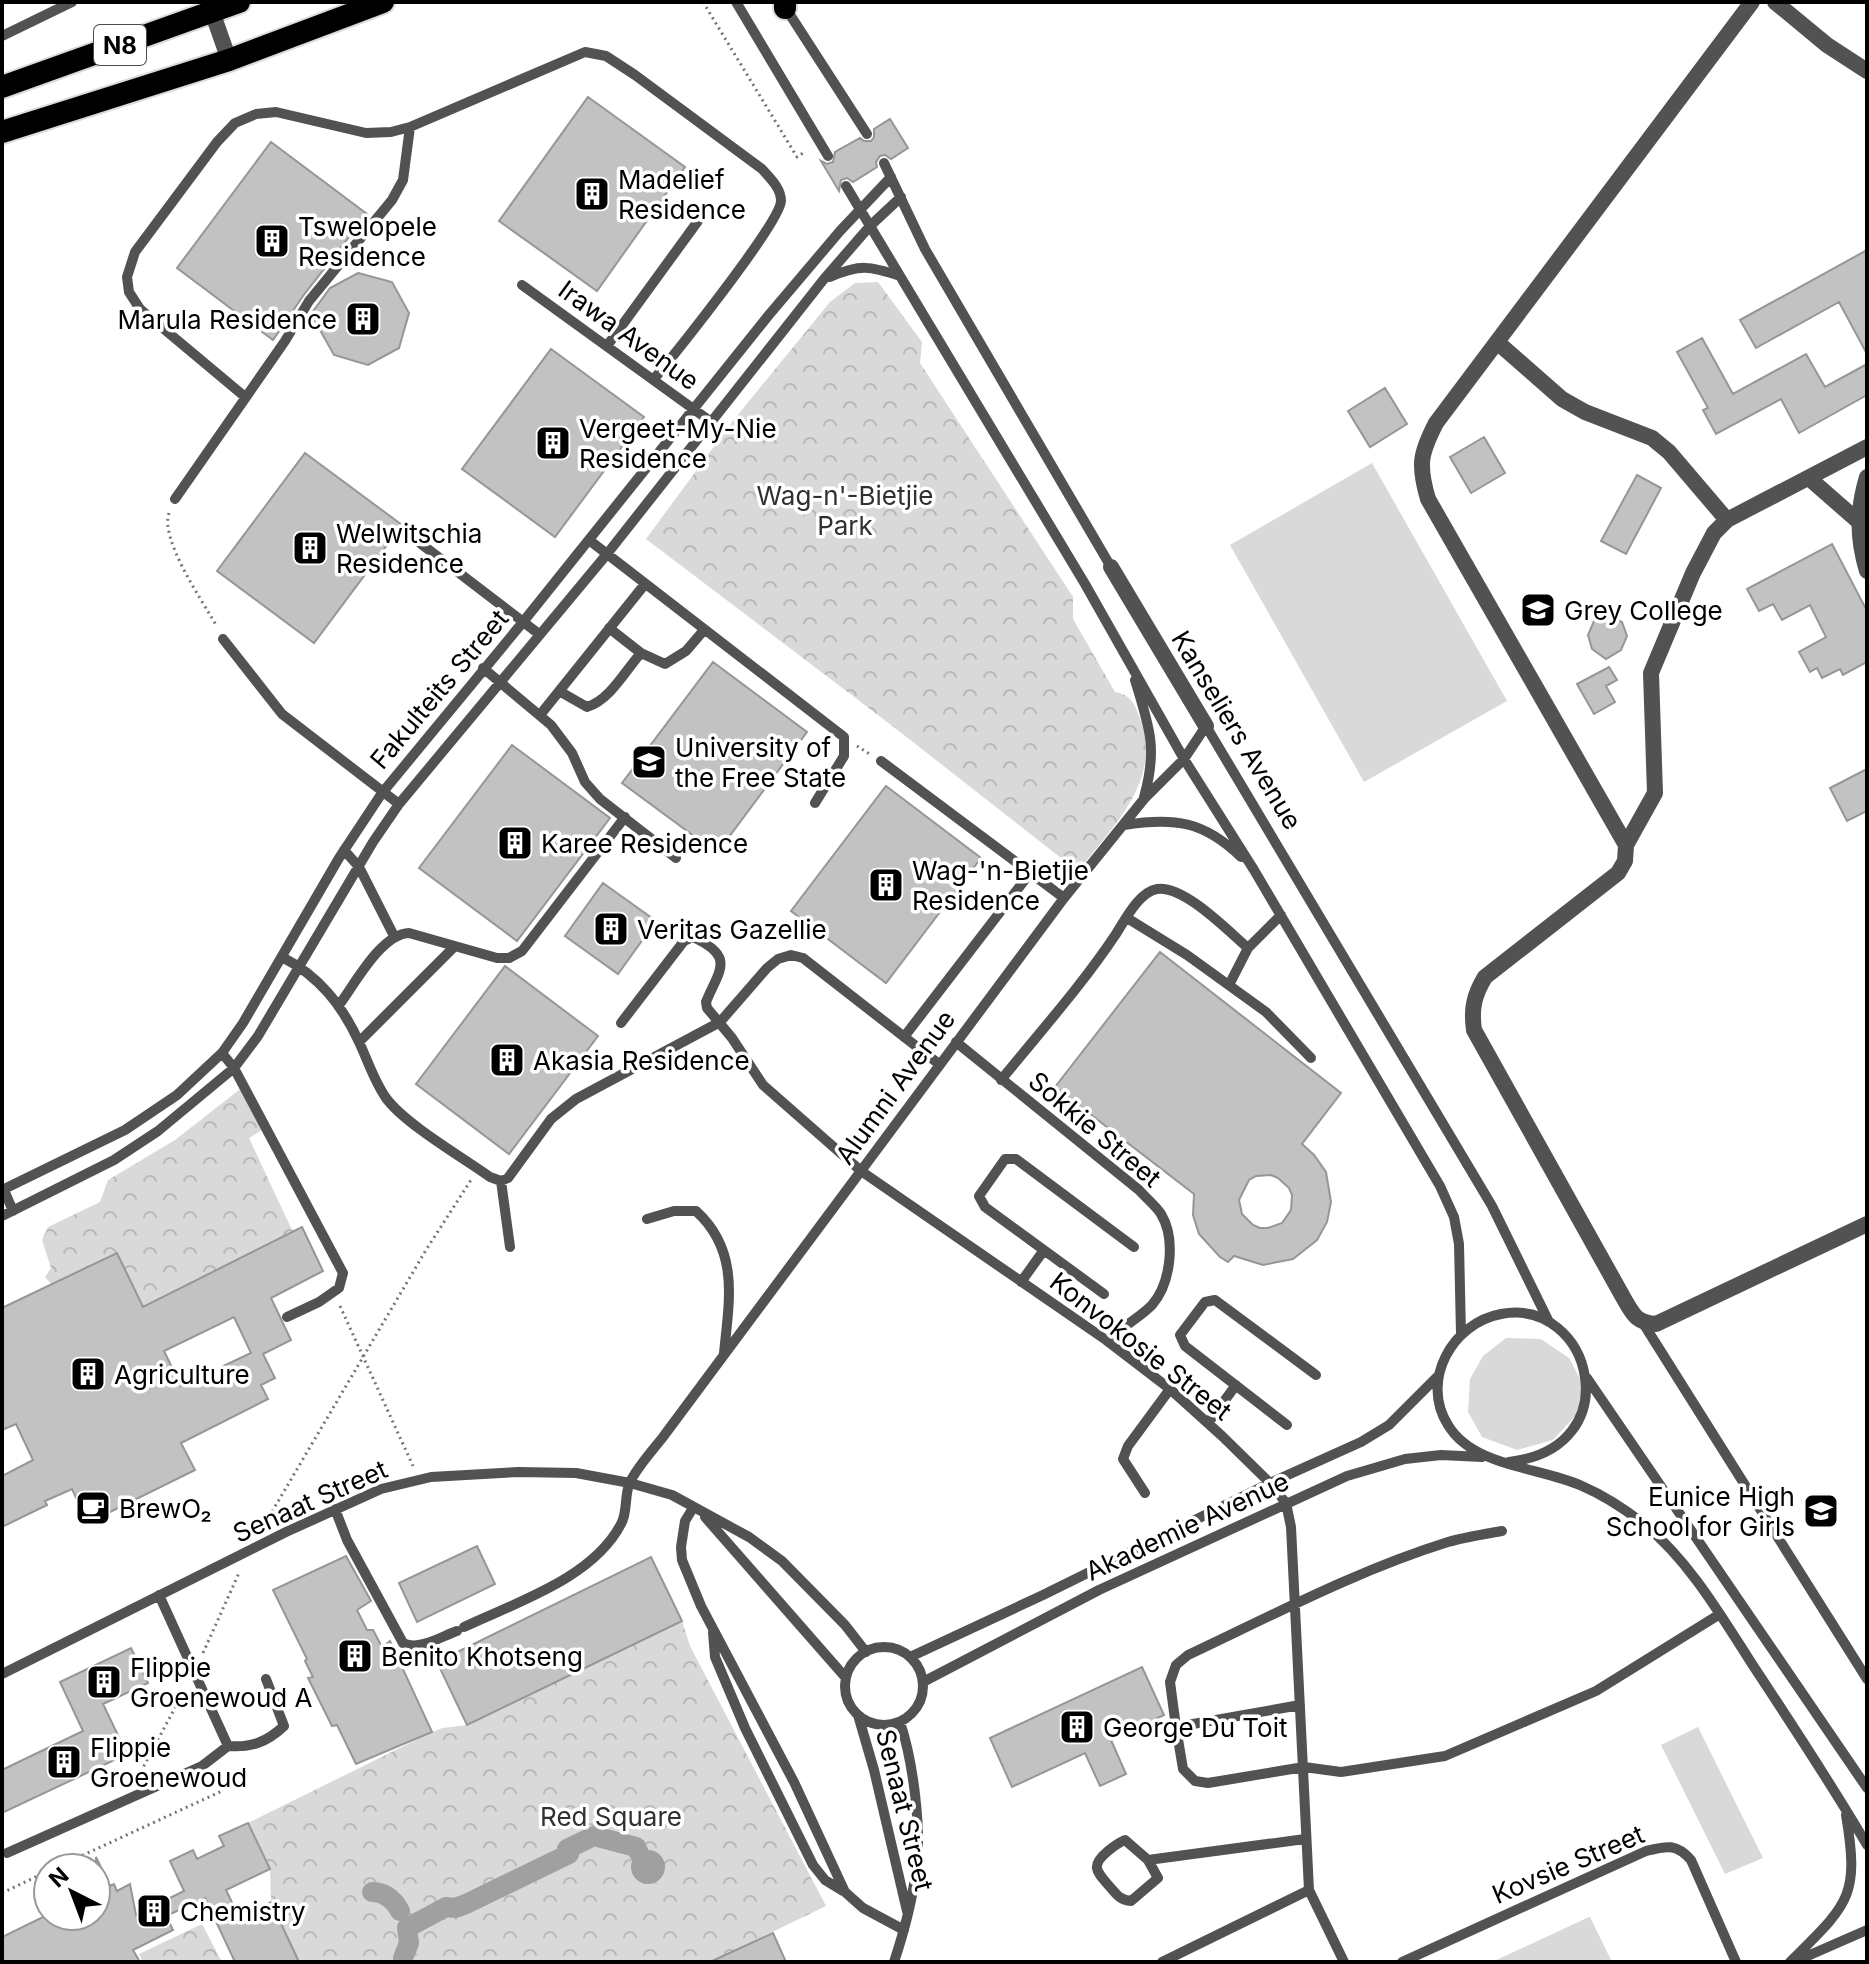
<svg xmlns="http://www.w3.org/2000/svg" width="1869" height="1964" font-family="Inter,sans-serif">
  <style>
    .grass { fill: #d9d9d9 }
    .park { fill: url(#park-crowns) }
    .water { fill: #a0a0a0 }
    .lines { fill: none; stroke-linecap: round; stroke-linejoin: round }
    .canal { stroke: #a0a0a0; stroke-width: 20 }
    .building { fill: #c2c2c2; stroke: #969696; stroke-width: 2; fill-rule: evenodd }
    .trunk-casing { stroke: #dbdbdb; stroke-width: 26 }
    .path { stroke: #747474; stroke-width: 3; stroke-dasharray: 2 4; stroke-linecap: butt }
    .service { stroke: #525252; stroke-width: 10 }
    .minor { stroke: #525252; stroke-width: 16 }
    .trunk { stroke: #000; stroke-width: 22 }
    .labels { text-anchor: middle; dominant-baseline: central; stroke-width: 7; stroke-linejoin: round; paint-order: stroke }
    .shield { fill: #fff; stroke: #4c4c4c; stroke-width: 2 }
    .shield-label { font-size: 24px; font-weight: bold; fill: #000 }
    .poi-label { font-size: 26px; fill: #000; stroke: #fff; text-anchor: start }
    .street-label { font-size: 26px; fill: #000; stroke: #fff }
    .park-label { font-size: 26px; fill: #303030; stroke: #fff }
  </style>
  <defs>
    <pattern id="park-crowns" width="20" height="18" patternUnits="userSpaceOnUse" patternTransform="scale(2)"><rect width="20" height="18" fill="#d9d9d9"/><path d="M2 6a3 3 0 1 1 6 0M12 15a3 3 0 1 1 6 0" fill="none" stroke="#b8b8b8"/></pattern>
  </defs>
  <rect width="100%" height="100%" fill="#fff"/>
  <path class="grass" d="M1372,463L1507,701L1364,782L1230,545Z
    M1506,1338L1541,1339L1569,1358L1584,1386L1577,1414L1553,1440L1517,1450L1482,1437L1468,1412L1470,1379L1483,1356Z
    M1698,1727L1763,1858L1725,1874L1661,1745Z
    M1590,1917L1612,1962H1492L1589,1917Z"/>
  <path class="park" d="M878,282L922,342L920,363L1073,597V619L1115,692C1130,695 1134,702 1139,716C1164,778 1116,822 1081,868L1075,869L895,728L646,539L732,422L830,302L855,283Z
    M244,1086L264,1129L249,1138L292,1230L302,1227L139,1309L135,1289L118,1254L51,1284L45,1277L51,1268L42,1240L48,1227L100,1202L108,1180L175,1140Z
    M682,1621L690,1646L826,1906L731,1952V1962H299L271,1902L270,1869L248,1823L432,1732L443,1728L467,1725Z
    M202,1924L222,1962H143L139,1954Z"/>
  <path class="water" d="M631 1867a17 17 0 1 1 34 0a17 17 0 1 1-34 0Z"/>
  <g class="lines">
    <path class="canal" d="M372,1892C385,1892 394,1900 400,1911
      M403,1958L409,1943L407,1928L446,1907L455,1908L466,1904L569,1854L567,1849L594,1836L636,1847L639,1853"/>
  </g>
  <path class="building" d="M588,97L685,167L597,291L499,221Z
    M890,119L908,148L891,159L885,155L880,156L876,162L877,167L853,182L847,178L841,180L839,191L821,161L827,164L833,162L835,152L860,138L864,141H871L874,137V129Z
    M271,142L367,214L303,296L273,340L177,268Z
    M1867,250V354L1839,302L1756,348L1740,320Z
    M358,273L392,282L409,313L399,348L368,365L334,355L311,314L330,288Z
    M1702,338L1733,394L1806,354L1825,387L1867,364V395L1799,433L1781,399L1716,434L1703,410L1708,408L1677,352Z
    M551,349L644,417L555,537L462,469Z
    M1385,388L1407,424L1370,447L1348,411Z
    M1484,437L1505,473L1471,493L1450,457Z
    M305,453L402,525L314,643L217,571Z
    M1637,475L1661,488L1626,554L1601,541Z
    M1832,544L1867,611V662L1843,675L1840,669L1822,678L1817,668L1810,672L1799,652L1826,637L1810,605L1782,620L1773,604L1759,611L1747,589Z
    M1609,616L1622,622L1627,636L1621,650L1606,659L1592,649L1588,635L1594,621Z
    M713,662L807,732L717,853L622,783Z
    M1609,667L1617,680L1606,686L1615,702L1594,714L1577,684Z
    M512,745L610,818L517,941L419,868Z
    M1867,769V811L1847,821L1830,788Z
    M886,786L981,858L886,983L791,911Z
    M603,883L656,921L618,974L565,936Z
    M1160,952L1341,1093L1302,1144L1314,1155L1326,1172L1331,1202L1327,1222L1317,1240L1293,1259L1263,1265L1234,1256L1228,1262L1220,1257L1199,1234L1193,1215L1194,1194L1055,1087ZM1271,1175L1278,1178L1289,1188L1292,1195L1291,1210L1282,1223L1268,1228H1260L1253,1225L1242,1214L1239,1200L1249,1180L1256,1176Z
    M505,966L598,1036L509,1154L416,1084Z
    M302,1227L323,1271L271,1298L291,1340L263,1354L275,1378L261,1385L268,1399L181,1443L195,1470L88,1523L72,1489L45,1501L47,1505L2,1527V1476L33,1460L16,1424L2,1430V1308L117,1253L143,1307ZM234,1317L251,1353L181,1386L164,1351Z
    M477,1546L495,1584L417,1622L399,1583Z
    M346,1556L371,1601L357,1610L367,1630H373L382,1647L390,1641L432,1732L356,1764L337,1725L332,1726L308,1678L313,1677L305,1661L307,1659L273,1590Z
    M651,1557L682,1621L467,1725L437,1662Z
    M131,1648L148,1683L103,1704L127,1754L2,1813V1770L83,1731L60,1682Z
    M1142,1667L1164,1715L1111,1740L1126,1774L1100,1786L1085,1753L1012,1787L990,1738Z
    M248,1823L270,1869L226,1890L239,1917L271,1902L299,1962H235L205,1898L166,1916L173,1930L133,1950L140,1962H2V1937L45,1916H96V1857L110,1886L114,1884L117,1891L130,1884L136,1915L184,1891L170,1861L193,1850L197,1859L224,1846L219,1836Z
    M773,1933L786,1962H710Z"/>
  <g class="lines">
    <defs>
      <path id="trunk" d="M785,2V8
        M2,87L239,2
        M2,132L229,60L383,2"/>
    </defs>
    <use href="#trunk" class="trunk-casing"/>
    <path class="path" d="M703,2L797,157L806,151
      M169,513C160,540 202,600 216,625
      M857,746L871,755
      M340,1306L413,1466
      M263,1527L426,1250L471,1180
      M203,1653L239,1573
      M138,1777L185,1689
      M55,1868L222,1791L227,1767
      M2,1893L48,1871"/>
    <path class="service" d="M736,2L828,156
      M785,7L867,134
      M2,36L72,2
      M884,163L925,249L1111,567
      M846,186L1085,584L1184,759L1254,870L1440,1186L1454,1217L1459,1244L1461,1334
      M830,277C860,264 870,266 900,276
      M522,285L710,421
      M607,346L698,221
      M244,396L140,309L129,292L127,277L135,252L217,142L235,123L256,114L276,112L366,133L391,132L410,127L585,52L606,56L635,75L762,169C770,178 781,188 781,201C780,223 674,355 654,379
      M175,499L285,341L309,301L392,200L403,180L410,127
      M416,540L539,634
      M589,540L844,737V756L815,803
      M609,628L641,653L665,664L686,651L704,630
      M223,639L282,714L399,804
      M483,668L551,725L572,753L585,782L600,799L676,858
      M1135,680C1149,726 1158,748 1144,797
      M559,691L587,707C610,700 625,671 641,653
      M540,715L645,584
      M881,761L1064,898
      M1124,825C1174,817 1204,821 1241,857
      M344,850L359,867L394,936
      M1127,918L1187,955L1266,1012L1311,1058
      M282,957C319,976 342,1005 359,1042C368,1061 374,1081 386,1098C405,1124 462,1157 490,1177L501,1181L508,1178L551,1119L576,1099L720,1022L767,968L778,959L791,955L803,958L939,1064
      M1229,985L1248,948L1281,915
      M339,1005C355,984 381,934 409,933L497,958H509L522,951L625,817
      M621,1023L684,941L693,937C736,957 719,970 706,1002L707,1008L732,1038L763,1085L861,1171L1106,1340L1170,1389L1222,1436L1270,1483L1286,1503L1291,1527L1309,1890L1344,1962
      M904,1037L1030,873
      M359,1042L455,946
      M956,1042L1139,1190C1146,1198 1156,1206 1161,1214C1176,1239 1171,1283 1152,1305C1139,1318 1120,1329 1106,1340
      M222,1053L234,1068L343,1273L339,1288L319,1302L287,1317
      M1001,1080C1040,1032 1082,985 1116,934C1125,920 1139,892 1157,889C1184,885 1228,931 1248,948
      M501,1181L510,1247
      M2,1190L125,1130L177,1095L222,1053L243,1023L339,858L382,793L523,622L768,316L840,231L891,177
      M4,1190L13,1211
      M2,1216L114,1160L158,1131L234,1068L258,1036L373,842L399,804L607,554L824,279L870,226L901,197
      M647,1219L674,1211H696C740,1251 729,1301 724,1353
      M1021,1282L1044,1250
      M1104,1294L985,1207L979,1196L1005,1159H1016L1134,1247
      M1643,1323L1867,1679
      M1587,1378L1867,1788
      M1208,1423L1236,1385
      M1287,1425L1185,1346L1180,1335L1205,1302L1215,1300L1316,1375
      M1509,1462C1631,1448 1592,1297 1501,1314C1452,1323 1420,1381 1448,1425C1473,1467 1540,1467 1582,1486C1603,1495 1626,1510 1644,1524C1691,1563 1721,1616 1754,1667C1793,1726 1832,1785 1867,1845
      M1145,1493L1123,1459L1128,1446L1170,1389
      M693,1508L685,1521L681,1547L682,1560L701,1606L794,1782L845,1892L863,1908L904,1930
      M335,1509L347,1540L403,1643C419,1651 440,1637 457,1631
      M705,1517L846,1678
      M1502,1531C1484,1534 1466,1537 1448,1542C1358,1570 1273,1615 1188,1655L1176,1665L1170,1682L1176,1727L1183,1769L1195,1781L1208,1783L1304,1767L1341,1772L1445,1756L1596,1691L1720,1614
      M464,1627C517,1602 593,1578 621,1524C628,1512 624,1495 630,1482C638,1466 652,1451 663,1437L1064,898L1144,799L1184,759L1206,726L1492,1206L1549,1322
      M713,1632L715,1657L745,1728L813,1865L825,1880L843,1891
      M845 1686a39 39 0 1 1 78 0a39 39 0 1 1-78 0Z
      M910,1657L1043,1595L1270,1483L1361,1442L1389,1425L1438,1376
      M2,1674L286,1532L381,1489L431,1477L518,1472L576,1473L630,1483L672,1495L749,1537L782,1561L845,1625L866,1652
      M923,1682L1099,1590L1347,1476L1405,1459L1441,1455L1482,1457
      M858,1715L874,1770L907,1911
      M1176,1727L1300,1705
      M228,1746C251,1748 267,1742 284,1726L266,1679
      M1125,1840L1148,1860L1158,1878L1131,1901C1120,1900 1117,1895 1110,1887C1096,1871 1090,1866 1108,1851C1114,1846 1118,1843 1125,1840Z
      M7,1853L202,1766L228,1746L159,1595
      M1148,1860L1305,1839
      M1796,1961L1867,1930
      M894,1962C904,1932 912,1902 916,1871C922,1829 913,1761 900,1722
      M1162,1962L1309,1890
      M1402,1962L1646,1851C1666,1846 1676,1843 1691,1860L1736,1962
      M1790,1962C1848,1904 1860,1898 1846,1815"/>
    <path class="minor" d="M1775,2L1827,45L1867,71
      M209,3L229,60
      M1497,342L1562,399L1585,412L1652,438L1669,452L1727,520
      M1867,447L1727,520L1714,533L1693,573L1651,673L1655,793L1626,845L1625,861L1618,873L1485,977C1474,995 1471,1009 1474,1030L1623,1297C1633,1314 1635,1322 1656,1324L1867,1224
      M1867,477C1857,510 1857,538 1867,571
      M1810,479L1858,521
      M1111,567L1206,726
      M1626,845L1428,499C1418,465 1420,454 1436,423L1752,2"/>
    <use href="#trunk" class="trunk"/>
  </g>
  <defs>
    <symbol id="building-square" viewBox="-11 -11 22 22"><rect x="-9" y="-9" width="18" height="18" rx="4" fill="#000" stroke="#fff"/><path d="M-4-6H4V6H1V3H-1V6H-4ZM-2.5-4.3h1.7v1.8h-1.7ZM.8-4.3h1.7v1.8H.8ZM-2.5-1h1.7V.8h-1.7ZM.8-1h1.7V.8H.8Z" fill="#fff"/></symbol>
    <symbol id="school-square" viewBox="-11 -11 22 22"><rect x="-9" y="-9" width="18" height="18" rx="4" fill="#000" stroke="#fff"/><path d="M0-5L7-2L0 1L-7-2ZM-4 1L0 2.5L4 1V4Q0 6-4 4Z" fill="#fff"/></symbol>
    <symbol id="university-square" viewBox="-11 -11 22 22"><rect x="-9" y="-9" width="18" height="18" rx="4" fill="#000" stroke="#fff"/><path d="M0-5L7-2L0 1L-7-2ZM-4 1L0 2.5L4 1V4Q0 6-4 4Z" fill="#fff"/></symbol>
    <symbol id="cafe-square" viewBox="-11 -11 22 22"><rect x="-9" y="-9" width="18" height="18" rx="4" fill="#000" stroke="#fff"/><path d="M-5.5-4.5H6V0H3Q3 3.5 0 3.5H-2.5Q-5.5 3.5-5.5 0ZM3-3.2v2h1.7v-2ZM-6 4.5H4V6H-6Z" fill="#fff"/></symbol>
  </defs>
  <g fill-rule="evenodd">
    <use href="#building-square" x="572" y="174" width="40" height="40"/>
    <use href="#building-square" x="252" y="221" width="40" height="40"/>
    <use href="#building-square" x="343" y="299" width="40" height="40"/>
    <use href="#building-square" x="533" y="423" width="40" height="40"/>
    <use href="#building-square" x="290" y="528" width="40" height="40"/>
    <use href="#school-square" x="1518" y="590" width="40" height="40"/>
    <use href="#university-square" x="629" y="742" width="40" height="40"/>
    <use href="#building-square" x="495" y="823" width="40" height="40"/>
    <use href="#building-square" x="866" y="865" width="40" height="40"/>
    <use href="#building-square" x="591" y="909" width="40" height="40"/>
    <use href="#building-square" x="487" y="1040" width="40" height="40"/>
    <use href="#building-square" x="68" y="1354" width="40" height="40"/>
    <use href="#cafe-square" x="73" y="1488" width="40" height="40"/>
    <use href="#school-square" x="1801" y="1491" width="40" height="40"/>
    <use href="#building-square" x="335" y="1636" width="40" height="40"/>
    <use href="#building-square" x="84" y="1662" width="40" height="40"/>
    <use href="#building-square" x="1057" y="1707" width="40" height="40"/>
    <use href="#building-square" x="44" y="1742" width="40" height="40"/>
    <use href="#building-square" x="134" y="1891" width="40" height="40"/>
  </g>
  <g class="labels">
    <rect class="shield" x="94" y="25" width="52" height="40" rx="6"/>
    <g class="shield-label">
      <text x="120" y="45">N8</text>
    </g>
    <g class="poi-label">
      <text x="618" y="179">Madelief<tspan x="618" dy="30">Residence</tspan></text>
      <text x="298" y="226">Tswelopele<tspan x="298" dy="30">Residence</tspan></text>
      <text x="337" y="319" text-anchor="end">Marula Residence</text>
      <text x="579" y="428">Vergeet-My-Nie<tspan x="579" dy="30">Residence</tspan></text>
      <text x="336" y="533">Welwitschia<tspan x="336" dy="30">Residence</tspan></text>
      <text x="1564" y="610">Grey College</text>
      <text x="675" y="747">University of<tspan x="675" dy="30">the Free State</tspan></text>
      <text x="541" y="843">Karee Residence</text>
      <text x="912" y="870">Wag-'n-Bietjie<tspan x="912" dy="30">Residence</tspan></text>
      <text x="637" y="929">Veritas Gazellie</text>
      <text x="533" y="1060">Akasia Residence</text>
      <text x="114" y="1374">Agriculture</text>
      <text x="1795" y="1496" text-anchor="end">Eunice High<tspan x="1795" dy="30">School for Girls</tspan></text>
      <text x="119" y="1508">BrewO₂</text>
      <text x="381" y="1656">Benito Khotseng</text>
      <text x="130" y="1667">Flippie<tspan x="130" dy="30">Groenewoud A</tspan></text>
      <text x="1103" y="1727">George Du Toit</text>
      <text x="90" y="1747">Flippie<tspan x="90" dy="30">Groenewoud</tspan></text>
      <text x="180" y="1911">Chemistry</text>
    </g>
    <g class="street-label">
      <text transform="translate(629 335) rotate(36)">Irawa Avenue</text>
      <text transform="translate(439 689) rotate(-50)">Fakulteits Street</text>
      <text transform="translate(1237 730) rotate(59)">Kanseliers Avenue</text>
      <text transform="translate(895 1087) rotate(-54)">Alumni Avenue</text>
      <text transform="translate(1095 1129) rotate(40)">Sokkie Street</text>
      <text transform="translate(1141 1346) rotate(38)">Konvokosie Street</text>
      <text transform="translate(310 1501) rotate(-24)">Senaat Street</text>
      <text transform="translate(1187 1526) rotate(-25)">Akademie Avenue</text>
      <text transform="translate(905 1810) rotate(76)">Senaat Street</text>
      <text transform="translate(1568 1864) rotate(-23)">Kovsie Street</text>
    </g>
    <g class="park-label">
      <text x="845" y="495">Wag-n'-Bietjie<tspan x="845" dy="30">Park</tspan></text>
      <text x="611" y="1816">Red Square</text>
    </g>
  </g>
  <rect width="1869" height="1964" fill="none" stroke="#000000" stroke-width="8"/>
  <g transform="translate(72 1892) rotate(318)"><circle r="38" fill="#ffffff" stroke="#999999" stroke-width="2"/>
  <path d="M0-6L14 30L0 20L-14 30Z" fill="#000000"/>
  <text y="-12" font-size="22" font-weight="bold" text-anchor="middle" fill="#000000">N</text>
  </g>
</svg>
